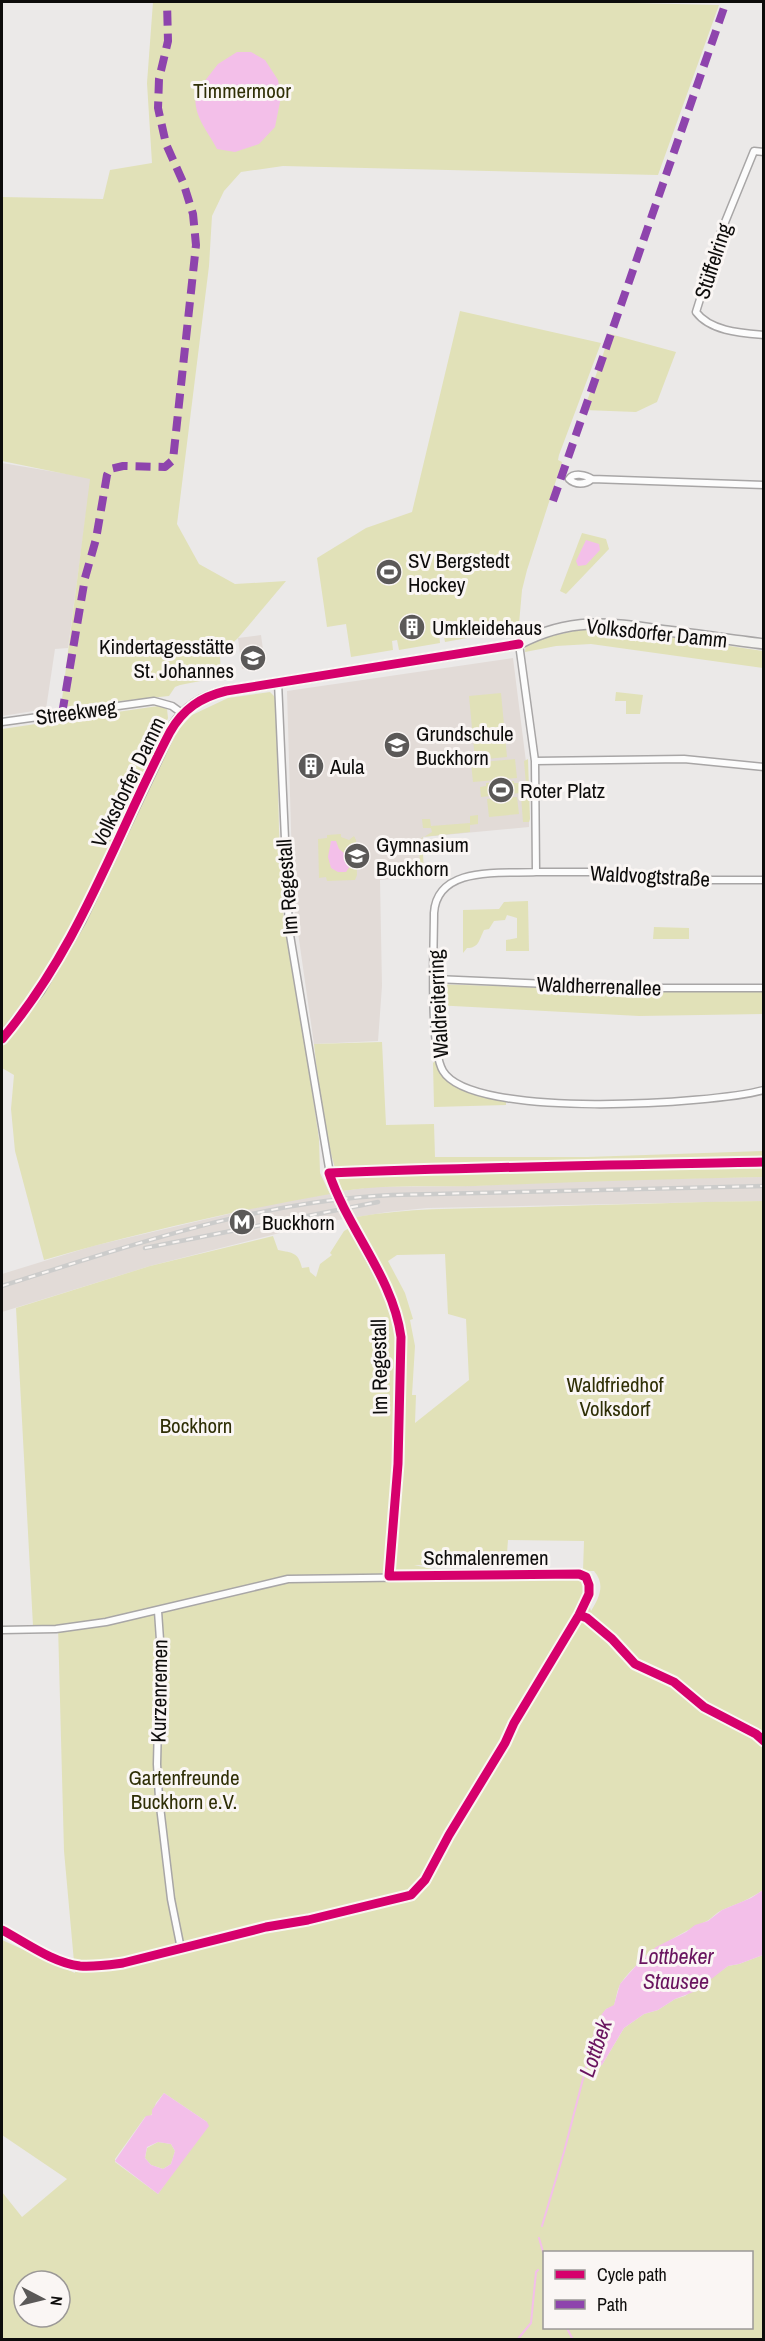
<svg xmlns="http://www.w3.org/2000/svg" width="765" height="2341" font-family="'Archivo Narrow',sans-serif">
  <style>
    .built { fill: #e2dbd7 }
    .green { fill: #e1e1b8; fill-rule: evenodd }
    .water { fill: #f3bfe9; fill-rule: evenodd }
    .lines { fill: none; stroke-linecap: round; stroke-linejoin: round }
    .stream { stroke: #f3bfe9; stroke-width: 2 }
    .street-casing { stroke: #a8a6a6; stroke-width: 9 }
    .secondary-casing { stroke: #a8a6a6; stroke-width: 12 }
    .street { stroke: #fcfcfc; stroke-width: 6 }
    .secondary { stroke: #f2f1ee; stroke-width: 9 }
    .rail-casing { stroke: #cccccb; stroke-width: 4.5 }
    .rail { stroke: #faf6f4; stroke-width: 2; stroke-dasharray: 7; stroke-linecap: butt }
    .street-bridge-casing { stroke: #a8a6a6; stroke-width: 9; stroke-linecap: butt }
    .street-bridge { stroke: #fcfcfc; stroke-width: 6 }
    .quiet { stroke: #8e44ad; stroke-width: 8; stroke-dasharray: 15 8; stroke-linecap: butt }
    .cycleway-casing { stroke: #faf6f4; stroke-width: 13 }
    .cycleway { stroke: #d6006c; stroke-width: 9 }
    .labels { text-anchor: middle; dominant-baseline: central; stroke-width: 6; stroke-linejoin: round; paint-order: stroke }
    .park-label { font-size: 21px; fill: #2f2f06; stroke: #faf6f4 }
    .street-label { font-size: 21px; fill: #0d0c0b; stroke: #faf6f4 }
    .poi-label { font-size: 21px; fill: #0d0c0b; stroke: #faf6f4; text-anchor: start }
    .water-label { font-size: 22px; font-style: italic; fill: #69145f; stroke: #faf6f4 }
  </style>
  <rect width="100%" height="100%" fill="#ebe9e8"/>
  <path class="built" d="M2,463L91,478L68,648L55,649L46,709L2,716Z
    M261,635L265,664L242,669L238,638Z
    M513,658L529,786V827L423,837V876L380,880L382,986L378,1041L314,1044L293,898L287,691Z
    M763,1177V1201L427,1208L388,1212L319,1223L150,1266L2,1312V1274L93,1246L262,1206L342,1191L373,1187L471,1186L592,1180Z"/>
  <path class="green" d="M153,2H589L719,5L658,175L283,166L241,172L224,191L212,216L209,266L177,524L199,564L235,584L286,581L238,638L220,655L221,677L180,685L175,687L169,696L61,707L90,479L2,461V197L103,199L110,170L152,163L147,83Z
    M460,311L601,343L559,455L558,460L562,462L527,570L522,590L519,624L512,630L445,642L443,632L439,633L440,643L399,650L397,640L392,641L393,650L351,657L346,624L327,627L317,558L366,528L412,512Z
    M610,334L676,352L657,402L636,412L584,410Z
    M582,533L606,539L609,549L566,594L560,591Z
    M583,629H616L763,651V668L591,644L556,646L525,652L526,642Z
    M270,692L276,698L279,830L284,925L306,1049L319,1139L320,1173L330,1194C234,1211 138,1233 44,1260L15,1151L11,1109L14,1075L2,1068V1046L35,1005L71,948L155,774L177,731L192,715L228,698Z
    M616,692L643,695L640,714H626V701H615Z
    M501,693L507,757L475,760L469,696Z
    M158,706L167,709L168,718L114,843L81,913L48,970L2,1033V729Z
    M515,759L517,778L473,782L471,763Z
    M528,759L530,819L529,822H523L521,796H527L524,761Z
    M514,781V783H519L520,793L481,797L480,787L486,786V783Z
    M517,797L519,814L489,817L487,799Z
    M478,815V824L470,825V832L422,837L424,871L420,869L419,840L432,832L431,828H423L422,819H430L431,826L470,823V816Z
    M341,834V837L349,840L354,836L356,840L357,875L355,880L327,881L326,877L319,878L318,839L327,838V835Z
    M528,901L529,951H506V940L517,938V918L507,915L505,920L494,921L489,929L484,930C479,940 479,948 467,948L463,953V910L499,909L504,902Z
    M654,927L689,928V939H653Z
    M434,984L638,991H764L763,1014L639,1016L434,1005Z
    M382,1042L386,1125L434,1124L435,1157H587L763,1151V1177C667,1179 571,1182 475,1186C430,1187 386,1184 342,1191C326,1145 319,1093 314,1044Z
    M437,1059L450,1080L506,1099V1105L434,1107L433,1063Z
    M763,1201V1890C750,1899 737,1904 722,1910C716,1913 712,1918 707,1921C676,1935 641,1955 621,1983C617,1989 616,1999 614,2006L606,2009L602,2015L605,2018L590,2068L602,2065L624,2028L644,2014L658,2010L675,1999L685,1996L728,1966L739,1964L763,1955V2339H2V2192L22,2217L67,2179L2,2135V1940L75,1973L64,1851L58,1625L33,1626L16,1308L150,1266L273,1236L278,1250C293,1253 298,1252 302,1268L309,1267L310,1272L316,1277L320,1264L332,1255L330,1253L344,1231L358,1223L356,1217C414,1207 471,1209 530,1207C608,1205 685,1202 763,1201ZM445,1254L448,1314L466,1319L469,1380L415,1423L416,1395H412L415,1346L410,1320L413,1319L405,1293L388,1261L397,1255ZM508,1540L584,1541L583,1571H594C606,1585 599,1598 591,1611C587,1598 589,1585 577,1576L479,1579L414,1565L506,1566ZM164,2093L207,2122L158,2194L115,2162V2159L145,2117L151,2116L156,2103ZM544,2252H752V2328H544ZM24,2281H60V2317H24Z
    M158,2142L171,2144L175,2151L171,2164L163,2169L151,2165L145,2158L147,2148Z"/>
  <path class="water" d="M237,52H251L265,60L278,80L281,97L275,127L259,144L235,152L217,149C205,126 192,116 196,88L204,82L218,64Z
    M586,540L599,544L600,550L586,565L578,566L576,561Z
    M331,841H336L339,849L349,857L350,866L346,872H338L331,868L328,857Z
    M763,1890V1955L739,1964L728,1966L696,1991L675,1999L658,2010L644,2014L624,2028L602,2065L590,2069L605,2018L601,2015L606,2009L614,2005L620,1984L641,1960L656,1947L686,1932L695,1925L708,1921L722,1910L751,1898Z
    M164,2093L207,2122L209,2126L158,2194L115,2161L146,2116L152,2115V2110ZM158,2142L171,2144L175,2151L171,2164L163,2169L151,2165L145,2158L147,2147Z"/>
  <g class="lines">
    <path class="stream" d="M542,2226L564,2152L597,2025L604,2014
      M539,2238L544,2255
      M567,2328L573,2340
      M2,2339V2340
      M517,2340L531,2323L536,2272L538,2270"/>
    <defs>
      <path id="street" d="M764,152L754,151L721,232L696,312C710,331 741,333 764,335
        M592,479C585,485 575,485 569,479C574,472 586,475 592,479L764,485
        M519,644L535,761L536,872C502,874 437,865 434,913C434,945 429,1048 443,1071C472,1120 712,1104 764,1090
        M278,682L289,929L331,1180
        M2,722L154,701L172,706L183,714
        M535,761L684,759L764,767
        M536,872H610L639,880H764
        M435,979L639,988H764
        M351,1223L396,1309L401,1337L398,1464L389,1576
        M2,1630L56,1629L106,1622L288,1579L583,1575L589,1581V1594L579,1615L530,1697
        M2,1930C25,1942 51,1960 77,1965C111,1972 149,1957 181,1949L171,1899L159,1798L157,1764L160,1640L158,1611"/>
      <path id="secondary" d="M2,1039L40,990L81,920L173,726C185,707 204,696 226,691L519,644C572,616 611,623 667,631C699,635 731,640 764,644"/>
    </defs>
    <use href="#street" class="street-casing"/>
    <use href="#secondary" class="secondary-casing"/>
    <use href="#street" class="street"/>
    <use href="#secondary" class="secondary"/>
    <defs>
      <path id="rail" d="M145,1248L378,1202
        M2,1286C129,1246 257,1201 392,1195L764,1186"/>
    </defs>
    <use href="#rail" class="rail-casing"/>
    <use href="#rail" class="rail"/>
    <defs>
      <path id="street-bridge" d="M331,1180L351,1223"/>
    </defs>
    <use href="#street-bridge" class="street-bridge-casing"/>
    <use href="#street-bridge" class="street-bridge"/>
    <path class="quiet" d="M553,501L726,2
      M62,714L85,578L96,539L107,475L110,469L123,466L165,467L173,460L196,245L193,214L183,182L166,144L158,108L159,79L168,41L167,2"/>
    <defs>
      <path id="cycleway" d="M2,1039C80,947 115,837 170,732C183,709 201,697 226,691L519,644
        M579,1615L587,1618L612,1639L635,1664L674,1682L704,1707L756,1734L764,1741
        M2,1930C25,1942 53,1963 80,1966C95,1967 108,1965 123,1963L266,1927L308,1920L411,1895L425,1880L449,1835L505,1743L514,1723L579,1615L589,1594V1585L586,1577L579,1574L389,1576L398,1464L401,1337C393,1277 348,1230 329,1173C474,1167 619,1165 764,1162"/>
    </defs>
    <use href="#cycleway" class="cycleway-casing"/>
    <use href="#cycleway" class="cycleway"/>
  </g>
  <defs>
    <symbol id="stadium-disc" viewBox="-11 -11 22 22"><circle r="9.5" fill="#5b5958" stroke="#faf6f4"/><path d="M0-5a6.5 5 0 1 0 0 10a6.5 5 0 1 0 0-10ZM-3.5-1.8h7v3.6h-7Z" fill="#fff"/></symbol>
    <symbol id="building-disc" viewBox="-11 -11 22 22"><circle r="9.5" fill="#5b5958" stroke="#faf6f4"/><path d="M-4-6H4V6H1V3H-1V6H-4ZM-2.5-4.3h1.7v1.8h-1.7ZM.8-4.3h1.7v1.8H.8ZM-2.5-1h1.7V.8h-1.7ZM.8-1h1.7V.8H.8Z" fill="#fff"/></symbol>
    <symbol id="school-disc" viewBox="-11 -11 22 22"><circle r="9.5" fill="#5b5958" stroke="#faf6f4"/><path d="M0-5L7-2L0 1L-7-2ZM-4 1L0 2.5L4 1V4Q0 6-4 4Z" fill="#fff"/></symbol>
    <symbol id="metro-disc" viewBox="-11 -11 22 22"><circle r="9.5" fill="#5b5958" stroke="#faf6f4"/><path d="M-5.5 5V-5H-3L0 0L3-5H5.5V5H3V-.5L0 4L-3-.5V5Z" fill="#fff"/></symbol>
  </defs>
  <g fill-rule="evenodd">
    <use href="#stadium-disc" x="374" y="557" width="30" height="30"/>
    <use href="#building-disc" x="397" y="612" width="30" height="30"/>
    <use href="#school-disc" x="238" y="643" width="30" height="30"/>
    <use href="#school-disc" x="382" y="730" width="30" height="30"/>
    <use href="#building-disc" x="296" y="751" width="30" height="30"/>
    <use href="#stadium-disc" x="486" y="775" width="30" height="30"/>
    <use href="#school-disc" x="342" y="841" width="30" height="30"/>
    <use href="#metro-disc" x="227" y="1207" width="30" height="30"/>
  </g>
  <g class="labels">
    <g class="park-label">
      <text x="242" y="90">Timmermoor</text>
      <text x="615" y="1384">Waldfriedhof<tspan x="615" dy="24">Volksdorf</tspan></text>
      <text x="196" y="1425">Bockhorn</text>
      <text x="184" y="1777">Gartenfreunde<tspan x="184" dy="24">Buckhorn e.V.</tspan></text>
    </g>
    <g class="street-label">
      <text transform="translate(713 261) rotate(-72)">Stüffelring</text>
      <text transform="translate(657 633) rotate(6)">Volksdorfer Damm</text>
      <text transform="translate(76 712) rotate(-8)">Streekweg</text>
      <text transform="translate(128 782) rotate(-64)">Volksdorfer Damm</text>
      <text transform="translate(650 876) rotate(3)">Waldvogtstraße</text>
      <text transform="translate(287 887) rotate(-94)">Im Regestall</text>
      <text transform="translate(599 986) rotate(2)">Waldherrenallee</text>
      <text transform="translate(438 1004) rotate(-93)">Waldreiterring</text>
      <text transform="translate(379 1367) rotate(-91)">Im Regestall</text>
      <text x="486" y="1557">Schmalenremen</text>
      <text transform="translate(159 1691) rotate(-89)">Kurzenremen</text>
    </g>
    <g class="poi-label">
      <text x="408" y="560">SV Bergstedt<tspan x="408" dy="24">Hockey</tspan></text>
      <text x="432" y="627">Umkleidehaus</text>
      <text x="234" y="646" text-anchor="end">Kindertagesstätte<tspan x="234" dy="24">St. Johannes</tspan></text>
      <text x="416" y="733">Grundschule<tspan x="416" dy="24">Buckhorn</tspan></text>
      <text x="330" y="766">Aula</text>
      <text x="520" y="790">Roter Platz</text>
      <text x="376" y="844">Gymnasium<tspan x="376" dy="24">Buckhorn</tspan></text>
      <text x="262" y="1222">Buckhorn</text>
    </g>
    <g class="water-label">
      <text x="676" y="1956">Lottbeker<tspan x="676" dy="25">Stausee</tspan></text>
      <text transform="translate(595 2048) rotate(-71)">Lottbek</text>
    </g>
  </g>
  <rect width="765" height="2341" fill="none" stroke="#0d0c0b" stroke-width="6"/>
  <rect x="543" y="2251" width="210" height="78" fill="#faf6f4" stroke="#9b9897" stroke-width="1.5"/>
  <rect x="555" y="2270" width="30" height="9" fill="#d6006c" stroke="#9b9897" stroke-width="1.5"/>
  <text x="597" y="2281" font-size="18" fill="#0d0c0b">Cycle path</text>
  <rect x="555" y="2300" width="30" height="9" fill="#8e44ad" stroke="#9b9897" stroke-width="1.5"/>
  <text x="597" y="2311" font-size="18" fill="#0d0c0b">Path</text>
  <g transform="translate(42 2299) rotate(97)"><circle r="28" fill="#faf6f4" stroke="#9b9897" stroke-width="1.5"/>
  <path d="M0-4.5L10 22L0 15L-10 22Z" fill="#5b5958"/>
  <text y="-9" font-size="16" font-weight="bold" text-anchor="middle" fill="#0d0c0b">N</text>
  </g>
</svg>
